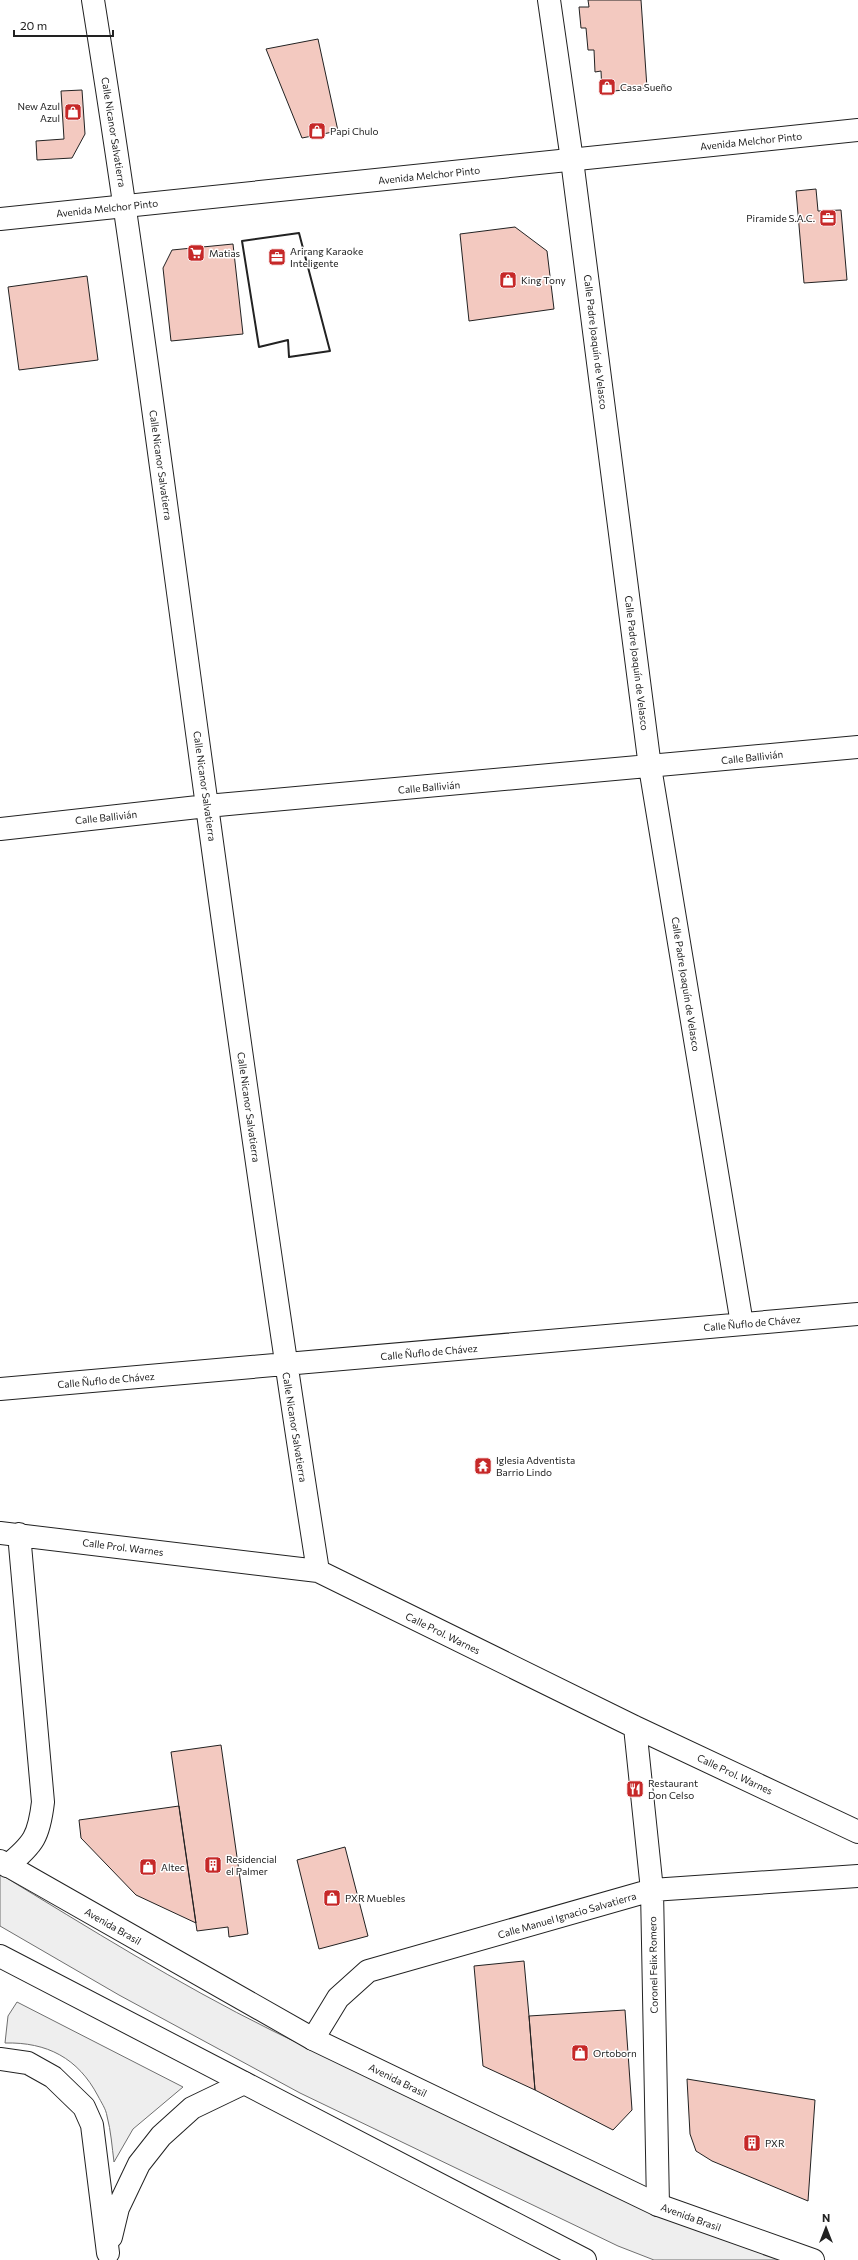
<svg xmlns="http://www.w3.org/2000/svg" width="858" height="2260" font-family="Commissioner,sans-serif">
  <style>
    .green { fill: #eee; stroke: #6f6f6f }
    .building { fill: #f3c9c0; stroke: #222 }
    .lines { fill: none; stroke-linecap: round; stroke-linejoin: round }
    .street-casing { stroke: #222; stroke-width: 24 }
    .secondary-casing { stroke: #222; stroke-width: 24 }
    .street { stroke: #fff; stroke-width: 22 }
    .secondary { stroke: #fff; stroke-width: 22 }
    .wall { stroke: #222; stroke-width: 2 }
    .labels { text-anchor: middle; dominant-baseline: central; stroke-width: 3; stroke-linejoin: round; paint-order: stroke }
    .poi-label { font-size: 10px; fill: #222; stroke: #fff; text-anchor: start }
    .street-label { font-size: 10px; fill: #222; stroke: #fff }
  </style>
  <rect width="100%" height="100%" fill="#fff"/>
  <path class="green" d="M0,1874C89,1928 178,1984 271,2030C439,2114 613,2186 786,2260H654L618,2246L300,2093L119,1995L0,1926Z
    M17,2002L183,2087L133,2129L114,2162C112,2147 111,2131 107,2116C106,2109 101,2102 98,2096C78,2058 47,2042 5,2043L8,2016Z"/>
  <path class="building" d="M588,0H641L647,88L602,92L601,71L595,72L594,50H588L586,28H581L579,7H589Z
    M318,39L338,131L302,138L266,49Z
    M82,90L85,134L72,158L37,160L36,141L64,139L61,91Z
    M816,189L818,211L841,210L847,280L804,283L796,191Z
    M515,227L547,251L554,309L469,321L460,234Z
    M233,244L243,334L171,341L163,268L172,250Z
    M87,276L98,360L19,370L8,287Z
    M221,1745L248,1934L229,1937L228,1927L197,1931L171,1752Z
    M179,1806L196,1923L136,1895L81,1838L79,1820Z
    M345,1847L368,1936L319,1949L297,1860Z
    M524,1961L529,2016L535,2090L483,2066L474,1966Z
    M625,2010L632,2110L613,2130L535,2090L529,2016Z
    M687,2079L815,2100L808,2201L712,2161L696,2151L690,2134Z"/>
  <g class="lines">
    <defs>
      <path id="street" d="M93,0C136,268 170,537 207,806C242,1061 278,1317 318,1571
        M549,0L572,160L650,767L742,1324
        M0,829L207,806L858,747
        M0,1389L858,1314
        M0,1533L318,1571L635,1727L858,1832
        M635,1727L652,1890L658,2205
        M7,1866C34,1844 39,1836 43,1802L19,1534
        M313,2039L338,1998L368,1971L652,1890L858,1876
        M0,2059L28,2063L53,2077L84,2107L92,2125L108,2253
        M111,2237L118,2208L139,2164L161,2136L192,2108L244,2083"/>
      <path id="secondary" d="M0,219L858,130
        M0,1861L313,2039L658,2205L813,2260
        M0,1956L585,2260"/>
    </defs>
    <use href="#street" class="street-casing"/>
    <use href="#secondary" class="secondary-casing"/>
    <use href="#street" class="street"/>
    <use href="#secondary" class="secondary"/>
    <path class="wall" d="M299,233L330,351L289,357L288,340L259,347L242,241Z"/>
  </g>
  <defs>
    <symbol id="shop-square" viewBox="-11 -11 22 22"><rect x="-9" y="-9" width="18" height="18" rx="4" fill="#c62828" stroke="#fff"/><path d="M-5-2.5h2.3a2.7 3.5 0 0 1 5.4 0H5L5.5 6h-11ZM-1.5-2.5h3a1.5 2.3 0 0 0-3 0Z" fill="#fff"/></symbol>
    <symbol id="office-square" viewBox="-11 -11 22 22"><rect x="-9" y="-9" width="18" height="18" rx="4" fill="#c62828" stroke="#fff"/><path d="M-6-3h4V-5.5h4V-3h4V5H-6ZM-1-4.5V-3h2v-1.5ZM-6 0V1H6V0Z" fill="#fff"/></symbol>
    <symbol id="supermarket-square" viewBox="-11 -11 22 22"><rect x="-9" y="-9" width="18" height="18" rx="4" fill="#c62828" stroke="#fff"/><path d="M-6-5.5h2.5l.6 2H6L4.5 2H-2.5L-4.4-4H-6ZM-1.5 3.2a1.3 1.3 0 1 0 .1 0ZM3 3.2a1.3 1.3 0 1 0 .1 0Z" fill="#fff"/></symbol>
    <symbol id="temple-square" viewBox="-11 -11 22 22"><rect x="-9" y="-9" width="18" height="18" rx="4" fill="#c62828" stroke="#fff"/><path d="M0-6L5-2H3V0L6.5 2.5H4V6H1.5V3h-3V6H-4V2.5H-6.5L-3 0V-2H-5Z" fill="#fff"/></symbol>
    <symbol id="restaurant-square" viewBox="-11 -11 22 22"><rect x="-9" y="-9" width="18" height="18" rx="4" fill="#c62828" stroke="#fff"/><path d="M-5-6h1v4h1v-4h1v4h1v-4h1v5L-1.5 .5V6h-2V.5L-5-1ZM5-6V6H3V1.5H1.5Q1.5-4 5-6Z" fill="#fff"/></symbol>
    <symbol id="building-square" viewBox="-11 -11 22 22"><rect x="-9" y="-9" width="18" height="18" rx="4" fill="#c62828" stroke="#fff"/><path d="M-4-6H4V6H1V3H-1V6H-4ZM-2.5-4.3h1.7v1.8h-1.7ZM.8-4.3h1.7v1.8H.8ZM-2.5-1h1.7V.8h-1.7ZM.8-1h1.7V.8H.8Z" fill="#fff"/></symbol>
  </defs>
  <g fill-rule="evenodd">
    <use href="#shop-square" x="597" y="77" width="20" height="20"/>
    <use href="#shop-square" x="63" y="102" width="20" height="20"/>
    <use href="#shop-square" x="307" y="121" width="20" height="20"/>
    <use href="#office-square" x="818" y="208" width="20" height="20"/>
    <use href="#supermarket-square" x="186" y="243" width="20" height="20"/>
    <use href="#office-square" x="267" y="247" width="20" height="20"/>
    <use href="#shop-square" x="498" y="270" width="20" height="20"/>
    <use href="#temple-square" x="473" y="1456" width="20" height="20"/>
    <use href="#restaurant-square" x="625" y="1779" width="20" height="20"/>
    <use href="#building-square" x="203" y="1855" width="20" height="20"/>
    <use href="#shop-square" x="138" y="1857" width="20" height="20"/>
    <use href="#shop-square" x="322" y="1888" width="20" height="20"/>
    <use href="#shop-square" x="570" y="2043" width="20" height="20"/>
    <use href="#building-square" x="742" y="2133" width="20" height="20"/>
  </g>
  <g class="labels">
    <g class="poi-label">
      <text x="620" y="87">Casa Sueño</text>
      <text x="60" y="106" text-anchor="end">New Azul<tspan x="60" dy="12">Azul</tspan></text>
      <text x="330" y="131">Papi Chulo</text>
      <text x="815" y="218" text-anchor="end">Piramide S.A.C.</text>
      <text x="290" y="251">Arirang Karaoke<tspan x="290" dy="12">Inteligente</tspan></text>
      <text x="209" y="253">Matias</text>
      <text x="521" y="280">King Tony</text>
      <text x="496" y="1460">Iglesia Adventista<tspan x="496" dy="12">Barrio Lindo</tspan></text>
      <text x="648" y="1783">Restaurant<tspan x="648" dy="12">Don Celso</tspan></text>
      <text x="226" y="1859">Residencial<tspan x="226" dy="12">el Palmer</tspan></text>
      <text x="161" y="1867">Altec</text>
      <text x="345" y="1898">PXR Muebles</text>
      <text x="593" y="2053">Ortoborn</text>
      <text x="765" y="2143">PXR</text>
    </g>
    <g class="street-label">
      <text transform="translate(114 132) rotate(81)">Calle Nicanor Salvatierra</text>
      <text transform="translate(751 141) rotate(-6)">Avenida Melchor Pinto</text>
      <text transform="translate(429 175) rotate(-6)">Avenida Melchor Pinto</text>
      <text transform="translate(107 208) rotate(-6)">Avenida Melchor Pinto</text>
      <text transform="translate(596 342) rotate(83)">Calle Padre Joaquín de Velasco</text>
      <text transform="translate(161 465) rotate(82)">Calle Nicanor Salvatierra</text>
      <text transform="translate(637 663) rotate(83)">Calle Padre Joaquín de Velasco</text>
      <text transform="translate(752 757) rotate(-6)">Calle Ballivián</text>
      <text transform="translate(205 786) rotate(82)">Calle Nicanor Salvatierra</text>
      <text transform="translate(429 787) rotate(-5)">Calle Ballivián</text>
      <text transform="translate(106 817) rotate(-6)">Calle Ballivián</text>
      <text transform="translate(686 984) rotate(81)">Calle Padre Joaquín de Velasco</text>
      <text transform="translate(249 1107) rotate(82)">Calle Nicanor Salvatierra</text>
      <text transform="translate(752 1323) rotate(-5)">Calle Ñuflo de Chávez</text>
      <text transform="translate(429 1352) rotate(-5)">Calle Ñuflo de Chávez</text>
      <text transform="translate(106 1380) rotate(-5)">Calle Ñuflo de Chávez</text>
      <text transform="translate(295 1427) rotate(81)">Calle Nicanor Salvatierra</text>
      <text transform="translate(123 1547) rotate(7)">Calle Prol. Warnes</text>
      <text transform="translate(443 1633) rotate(26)">Calle Prol. Warnes</text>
      <text transform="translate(735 1774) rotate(25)">Calle Prol. Warnes</text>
      <text transform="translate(567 1915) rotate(-16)">Calle Manuel Ignacio Salvatierra</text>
      <text transform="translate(113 1926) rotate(30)">Avenida Brasil</text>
      <text transform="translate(653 1965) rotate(-91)">Coronel Felix Romero</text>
      <text transform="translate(398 2080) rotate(26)">Avenida Brasil</text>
      <text transform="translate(691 2217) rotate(20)">Avenida Brasil</text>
    </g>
  </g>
  <g transform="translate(826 2228)" stroke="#ffffff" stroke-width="3" paint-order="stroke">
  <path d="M0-3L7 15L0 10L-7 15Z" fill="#222222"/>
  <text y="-6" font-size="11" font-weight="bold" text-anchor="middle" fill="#222222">N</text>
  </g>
  <path d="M14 30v6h99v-6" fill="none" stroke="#222222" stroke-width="2"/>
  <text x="20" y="30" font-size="12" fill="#222222" stroke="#ffffff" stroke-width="3" paint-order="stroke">20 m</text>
</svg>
